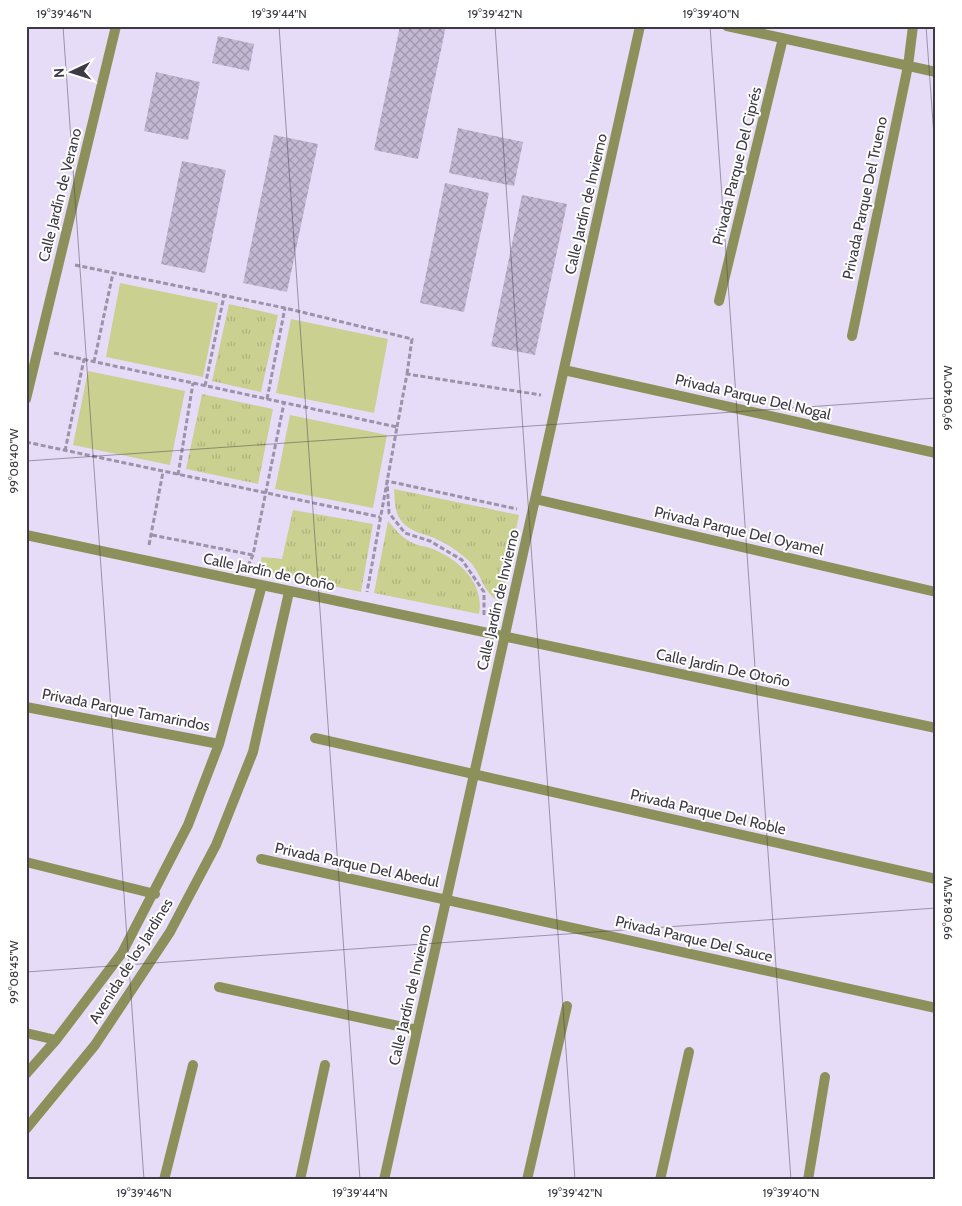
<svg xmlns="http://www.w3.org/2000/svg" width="962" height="1206" font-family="Cabin,sans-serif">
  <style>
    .grass { fill: url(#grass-tufts) }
    .pitch { fill: #c9d090 }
    .building { fill: url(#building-cross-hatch) }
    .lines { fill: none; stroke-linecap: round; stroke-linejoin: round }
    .path { stroke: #9b93a7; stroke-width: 3; stroke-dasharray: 5 2.5; stroke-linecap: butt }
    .street { stroke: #8c915b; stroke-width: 10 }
    .ticks { fill: none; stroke: #3e3944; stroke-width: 1; stroke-opacity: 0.45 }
    .labels { text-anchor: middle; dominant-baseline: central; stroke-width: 4; stroke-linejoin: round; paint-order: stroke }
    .street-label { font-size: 15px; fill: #3e3944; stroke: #fff }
    .neatline { fill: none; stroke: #3e3944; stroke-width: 2 }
    .ticks-label { font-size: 12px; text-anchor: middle; fill: #3e3944 }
  </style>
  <defs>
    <pattern id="grass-tufts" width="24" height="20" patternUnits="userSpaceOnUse" patternTransform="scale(1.25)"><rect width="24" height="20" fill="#c9d090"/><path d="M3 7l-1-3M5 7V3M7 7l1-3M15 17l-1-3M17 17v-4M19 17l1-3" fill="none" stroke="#aeb37d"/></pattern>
    <pattern id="building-cross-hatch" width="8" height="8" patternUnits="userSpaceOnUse" patternTransform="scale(1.25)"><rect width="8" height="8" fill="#c3b8d3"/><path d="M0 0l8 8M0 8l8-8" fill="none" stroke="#a097ad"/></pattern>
  </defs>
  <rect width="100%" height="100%" fill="#e7dcf8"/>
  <path class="grass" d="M229,304L278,315L261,392L212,381Z
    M202,394L273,409L258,484L186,469Z
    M394,489L519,515L501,602C481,593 483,574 469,561C459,552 448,544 436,539C426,534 414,533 405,525C394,515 395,502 394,489Z
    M293,510L373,524L361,592L258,570L262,557L282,559Z
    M388,521C395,529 401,537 411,542C417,546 426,546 433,549C459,560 485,583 479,614L374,593Z"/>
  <path class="pitch" d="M120,283L218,303L203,377L106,357Z
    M291,319L388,339L374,413L276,393Z
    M88,371L185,391L170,465L73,445Z
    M290,415L387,435L373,508L275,489Z"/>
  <path class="building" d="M400,26H446L418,159L374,150Z
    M218,36L254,44L249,71L212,63Z
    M156,72L200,82L188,140L144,131Z
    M458,128L523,142L514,186L449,173Z
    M274,135L318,144L287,292L243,283Z
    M182,161L226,170L205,273L161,264Z
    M445,183L489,193L464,312L420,303Z
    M522,195L567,204L535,355L491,346Z"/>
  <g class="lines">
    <path class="path" d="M75,265L285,308L412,339L407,374
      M54,353L397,427L367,592
      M94,362L113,273
      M205,386L224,296
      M267,399L285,308
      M397,427L407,374L541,395
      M26,442L380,517
      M65,451L84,359
      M178,475L193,383
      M152,535L253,555
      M149,545L163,472
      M248,566L253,555L284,403
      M484,615V592L462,560L430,541L405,533L389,513L387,481L517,509"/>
    <path class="street" d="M727,26L936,72
      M719,301L783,38
      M852,336L908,66L913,26
      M564,370L936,453
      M26,399L116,26
      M535,499L936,592
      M26,535L936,728
      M26,707L219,744
      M315,738L936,879
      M261,859L936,1008
      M26,862L155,894
      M219,987L417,1030
      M26,1033L56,1040
      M26,1074L56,1040L122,953L188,825L219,744L262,585
      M26,1129L95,1045L170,932L216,845L253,752L289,592
      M164,1180L193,1065
      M300,1180L325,1065
      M384,1180L640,26
      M527,1180L567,1006
      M660,1180L689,1052
      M808,1180L825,1077"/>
  </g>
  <path class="ticks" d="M63,26L144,1180M279,26L360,1180M495,26L575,1180M710,26L791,1180M926,26L936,164M26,461L936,398M26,972L936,908"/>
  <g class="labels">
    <g class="street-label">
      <text transform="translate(737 166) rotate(-76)">Privada Parque Del Ciprés</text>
      <text transform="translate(60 195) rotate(-76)">Calle Jardín de Verano</text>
      <text transform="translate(865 198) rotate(-78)">Privada Parque Del Trueno</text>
      <text transform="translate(586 204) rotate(-77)">Calle Jardín de Invierno</text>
      <text transform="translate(753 397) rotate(13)">Privada Parque Del Nogal</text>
      <text transform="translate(739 531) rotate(13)">Privada Parque Del Oyamel</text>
      <text transform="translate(269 572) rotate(12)">Calle Jardín de Otoño</text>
      <text transform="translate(498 600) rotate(-77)">Calle Jardín de Invierno</text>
      <text transform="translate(723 668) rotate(12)">Calle Jardín De Otoño</text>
      <text transform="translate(126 710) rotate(11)">Privada Parque Tamarindos</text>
      <text transform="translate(708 812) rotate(13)">Privada Parque Del Roble</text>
      <text transform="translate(357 865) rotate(12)">Privada Parque Del Abedul</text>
      <text transform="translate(694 939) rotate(13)">Privada Parque Del Sauce</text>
      <text transform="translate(131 961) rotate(-58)">Avenida de los Jardines</text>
      <text transform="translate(410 995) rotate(-77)">Calle Jardín de Invierno</text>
    </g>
  </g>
  <rect width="962" height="1206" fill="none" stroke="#ffffff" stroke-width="55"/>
  <g transform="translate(72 72) rotate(266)" stroke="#ffffff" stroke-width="4" paint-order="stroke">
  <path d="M0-4L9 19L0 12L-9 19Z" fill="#3e3944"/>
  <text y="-8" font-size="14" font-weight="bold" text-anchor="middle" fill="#3e3944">N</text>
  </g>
  <rect x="28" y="28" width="906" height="1150" class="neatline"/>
  <g class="ticks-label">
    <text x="64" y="18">19°39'46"N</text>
    <text x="279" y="18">19°39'44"N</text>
    <text x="495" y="18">19°39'42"N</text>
    <text x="711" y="18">19°39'40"N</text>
    <text transform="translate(948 398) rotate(-90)" y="4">99°08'40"W</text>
    <text transform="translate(14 461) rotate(-90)" y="4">99°08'40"W</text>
    <text transform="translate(948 908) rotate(-90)" y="4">99°08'45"W</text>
    <text transform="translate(14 972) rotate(-90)" y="4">99°08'45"W</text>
    <text x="144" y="1197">19°39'46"N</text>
    <text x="360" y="1197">19°39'44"N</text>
    <text x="575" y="1197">19°39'42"N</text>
    <text x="791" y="1197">19°39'40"N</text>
  </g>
</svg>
